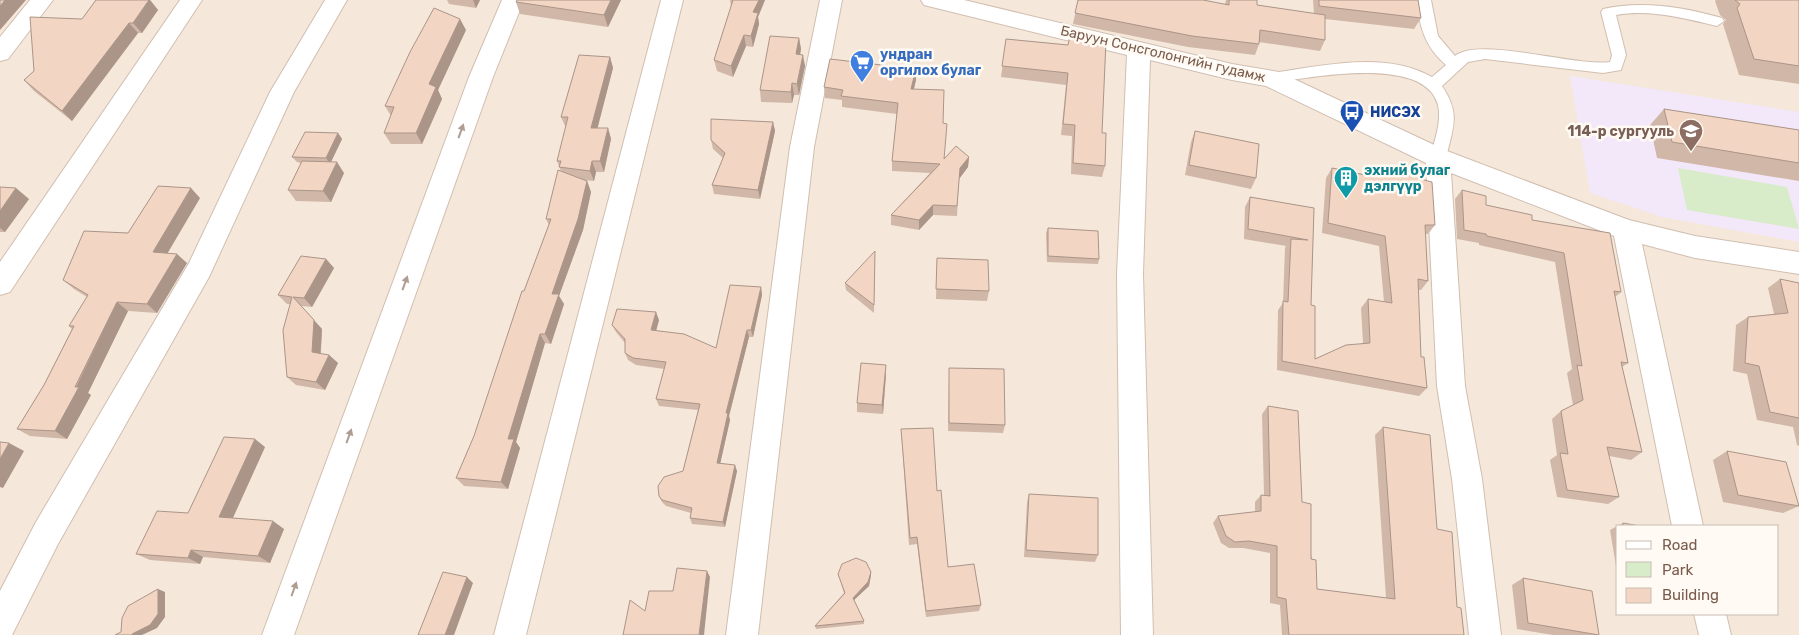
<svg xmlns="http://www.w3.org/2000/svg" width="1799" height="635" font-family="Rubik,sans-serif">
  <style>
    .residential { fill: #f5e8da; fill-rule: evenodd }
    .education { fill: #f3e8fa }
    .green { fill: #d8ecc9 }
    .lines { fill: none; stroke-linecap: round; stroke-linejoin: round }
    .service-casing { stroke: #d1beb0; stroke-width: 2 }
    .minor-casing { stroke: #d1beb0; stroke-width: 2 }
    .service { fill: #fff; fill-rule: evenodd }
    .minor { fill: #fff; fill-rule: evenodd }
    .wall { fill: #d1b7a8 }
    .shaded-wall { fill: #aa9588 }
    .building { fill: #f3d5c3; stroke: #aa9588 }
    .oneway { fill: #af9d94 }
    .labels { text-anchor: middle; dominant-baseline: central; stroke-width: 5; stroke-linejoin: round; paint-order: stroke }
    .shop-label { font-size: 14px; font-weight: bold; fill: #366cbe; stroke: #fffaf3; text-anchor: start }
    .street-label { font-size: 14px; fill: #7a5c4d; stroke: #fffaf3 }
    .transit-label { font-size: 14px; font-weight: bold; fill: #164399; stroke: #fffaf3; text-anchor: start }
    .education-label { font-size: 14px; font-weight: bold; fill: #785e54; stroke: #fffaf3; text-anchor: end }
    .culture-label { font-size: 14px; font-weight: bold; fill: #0d838f; stroke: #fffaf3; text-anchor: start }
  </style>
  <rect width="100%" height="100%" fill="#fdf6ec"/>
  <path class="residential" d="M0,0H1799V635H0ZM1618,526H1778V614H1618Z"/>
  <path class="education" d="M1570,76L1799,112V242L1662,217L1590,193Z"/>
  <path class="green" d="M1678,168L1787,187L1799,229L1687,210Z"/>
  <g class="lines">
    <defs>
      <path id="service" d="M1417,0H1431L1438,36L1455,56C1479,36 1576,67 1610,62L1612,55L1601,12L1603,9C1642,0 1684,7 1722,18L1724,21L1717,26C1684,18 1650,9 1616,15L1626,55L1621,70L1603,73L1485,59L1468,62L1442,86C1461,114 1453,127 1446,158L1444,162L1438,164L1432,162L1430,158C1434,142 1442,122 1438,105C1425,54 1308,78 1271,83L1266,82L1264,78L1266,74L1271,73C1322,66 1385,50 1432,77L1446,65C1425,47 1419,26 1417,0Z"/>
      <path id="minor" d="M30,0H53L8,59L0,61V37Z
        M180,0H202L10,292L0,295V262Z
        M325,0H347L294,92L209,277L58,544L12,635H0V591L36,522L189,263L270,92Z
        M502,0H524L493,77L294,635H262L469,77Z
        M661,0H683L526,635H494Z
        M820,0H842L814,147L758,635H726L790,147Z
        M921,0H964L1232,64L1279,72L1447,151L1629,220L1695,236L1799,252V274L1695,258L1642,244L1703,526H1672L1614,236L1451,173L1465,386L1482,479L1501,635H1469L1452,479L1437,386L1426,163L1266,86L1232,80L1150,60L1143,274L1153,635H1121L1117,274L1127,55L932,7L924,5Z
        M1694,614H1726L1731,635H1699Z"/>
    </defs>
    <use href="#service" class="service-casing"/>
    <use href="#minor" class="minor-casing"/>
    <use href="#service" class="service"/>
    <use href="#minor" class="minor"/>
  </g>
  <path class="wall" d="M96,0H150L158,10L142,33H138L72,121L34,91L24,80L34,71L82,19Z
    M447,0H480L476,8L449,4Z
    M517,0H621L608,27L520,14L516,2Z
    M730,0H765L758,17L759,24L753,47L746,46L733,77L717,71L714,60L731,6Z
    M1078,0L1225,4L1226,0H1257V5L1314,14L1313,0H1418L1421,18L1414,29L1325,19V40L1320,51L1259,42V44L1255,55L1188,47L1073,24Z
    M1716,0H1799V84L1739,75L1723,24L1726,20L1720,15L1715,1Z
    M466,30L438,90L442,99L422,144H391L384,133L391,116L385,106Z
    M799,38L801,49L800,55L805,66L799,95H794L792,103L761,102L760,90Z
    M1006,39L1068,45L1102,133L1105,166L1102,177L1071,174L1072,136L1061,135L1066,85L1001,77Z
    M610,57L613,68L597,128H608L611,139L604,172H596L594,181L583,180L587,181L591,192L583,230L559,296L564,304L551,344L545,343L516,442L520,448L508,489L464,486L456,478L474,436L524,291L549,225L546,219L561,171L557,161L566,128L561,117Z
    M916,69V80L914,89L943,123L944,159L969,157L968,167L959,179L957,216L933,215L919,230L891,225V215L930,173L892,171V161L897,114L842,107V100L825,98L824,87Z
    M1664,109L1799,130V181L1657,158L1650,125Z
    M773,122L775,131L760,199L714,194L712,185L723,158L713,149L711,140Z
    M1195,131L1256,178L1251,189L1185,175L1191,142Z
    M338,133L342,139L331,162L344,173L331,202L296,201L288,190L301,163L297,162L292,157Z
    M1373,167L1424,180L1435,225L1428,234H1425L1428,281L1421,290H1418L1421,357L1427,388L1419,396L1277,370L1278,310L1283,303L1285,248L1286,246L1244,239L1245,207L1250,197L1314,208L1311,305L1315,359L1363,343L1361,308L1368,299L1384,302L1379,246L1322,233L1326,178L1332,168L1368,175Z
    M0,187L29,199L5,232H0Z
    M1462,190L1486,205L1532,220L1621,292L1615,297L1628,363L1622,367L1642,452L1631,460L1609,456L1619,497L1608,504L1557,497L1550,460L1557,455L1552,419L1561,411L1573,405L1567,373L1572,369L1555,262L1479,245V243L1457,239L1455,199Z
    M200,198L167,253L187,263L157,313L128,311L88,393L91,395L67,439L30,436L17,429L44,385L72,329L69,326L87,297L74,289L63,280L128,233Z
    M1048,228L1099,259L1098,264L1047,262L1046,233Z
    M937,258L989,291L987,301L936,299Z
    M326,259L334,268L312,307L301,306L322,329L321,354L329,355L338,363L325,390L296,385L287,377L290,304H287L278,295Z
    M875,259L874,313L846,290L845,283Z
    M1780,279L1799,283V446L1797,445L1793,427L1757,420L1747,374L1733,371L1736,325L1748,317L1774,314L1768,288Z
    M761,287L762,295L753,337H749L729,416L730,420L720,463L737,471L725,527L692,524L690,518L691,513L666,506L662,502L659,496L683,471L698,410L659,406L656,399L664,369L636,365L628,360L625,353V343L616,332L612,325L659,320L656,331L716,348Z
    M949,368L1005,425L1003,433L948,431L949,377Z
    M886,374L883,414L857,412V403Z
    M1268,406L1302,502L1317,589L1386,598L1375,435L1383,427L1437,529L1464,635H1282L1280,605L1270,603V553L1243,548H1229L1221,543L1213,523L1218,516L1255,512V502L1261,495H1264L1262,414Z
    M901,429L948,567L981,605L979,611L926,617L917,544L909,545Z
    M265,447L233,518L284,529L270,563L203,557L200,564L150,560L136,554L188,513Z
    M1727,451L1799,506L1783,513L1723,502L1713,460Z
    M1029,494L1098,555L1095,562L1024,557L1027,502Z
    M1623,523L1640,526H1618V578L1610,530Z
    M871,572V575L869,586L854,600L864,621V624L816,629L815,626L844,593L838,574Z
    M1523,578L1599,635H1553L1517,629L1512,585Z"/>
  <path class="shaded-wall" d="M5,0H26L0,30V6Z
    M149,0H150L158,10L142,33L133,23Z
    M473,0H480L476,8Z
    M611,0H621L608,27L604,15Z
    M759,0H765L758,17L759,24L753,47L751,36L753,12Z
    M460,19L466,30L438,90L442,99L422,144L416,133L429,84Z
    M129,23L138,33L72,121L62,111Z
    M744,35L746,46L733,77L731,66Z
    M799,38L801,49L798,66L796,54Z
    M803,55L805,66L799,95L797,84Z
    M610,57L613,68L595,138L591,128Z
    M916,69V80L911,100V89Z
    M792,83L794,95L792,103L791,92Z
    M773,122L775,131L760,199L758,190Z
    M608,128L611,139L604,172L600,161Z
    M338,133L342,139L330,164L326,158Z
    M969,157L968,167L959,179L960,168Z
    M592,161L596,172L594,181L590,171Z
    M337,162L344,173L331,202L323,191Z
    M587,181L591,192L583,230L559,296L564,304L551,344L545,334L552,294Z
    M16,188L29,199L5,232L0,228V211Z
    M191,188L200,198L163,261L153,252Z
    M933,205V215L919,230V220Z
    M177,254L187,263L157,313L147,304Z
    M326,259L334,268L312,307L304,298Z
    M761,287L762,295L753,337L751,330Z
    M293,297L322,329L320,360L312,352Z
    M117,302L128,311L88,393L91,395L67,439L55,431Z
    M656,312L659,320L654,338L651,330Z
    M747,330L749,337L729,416L730,420L719,469L717,463L726,413Z
    M540,334L545,343L516,442L520,448L508,489L501,482L508,439Z
    M329,355L338,363L325,390L316,382Z
    M886,365V374L883,414L882,405Z
    M255,439L265,447L230,524L219,517Z
    M9,443L24,451L3,488L0,487V459Z
    M735,465L737,471L725,527L723,522Z
    M273,521L284,529L270,563L258,556Z
    M191,550L203,557L200,564L188,558Z
    M707,571L710,577L704,635H699Z
    M871,572V575L869,586L853,601V598Z
    M467,577L473,583L454,635H445Z
    M158,589L165,592V617L157,628L142,635H132Z"/>
  <path class="building" d="M0,0H5L0,6Z
    M96,0H149L133,23H129L62,111L24,80L34,71L30,17L82,19Z
    M517,0H611L604,15L516,2Z
    M733,0H759L753,12L758,13L751,36L744,35L731,66L714,60Z
    M1078,0H1203L1229,5V0H1257V5L1325,15V40L1260,30L1259,44L1192,36L1075,13Z
    M1319,0H1418L1421,18L1319,6Z
    M1735,0H1799V66L1754,59L1737,8L1740,4Z
    M434,8L460,19L429,84L436,87L416,133H384L394,107L385,106L410,52Z
    M1071,31L1106,40L1102,133H1106L1105,166L1073,163L1075,125L1063,124L1068,73L1002,66L1006,39L1068,45Z
    M770,36L799,38L796,54L803,55L797,84L792,83L791,92L760,90Z
    M579,55L610,57L591,128H608L600,161H592L590,171L559,167L561,161H557L568,117H561Z
    M830,59L916,69L911,89L944,90L943,123L947,124L944,159L956,146L969,157L960,168L957,206L933,205L919,220L891,215L940,164L892,161L898,103L841,96L843,90L824,87Z
    M1664,109L1799,130V163L1672,142Z
    M711,119L773,122L758,190L712,185L725,153L711,140Z
    M1195,131L1259,144L1256,178L1189,165Z
    M305,132L338,133L326,158L292,157Z
    M302,161L337,162L323,191L288,190Z
    M1373,167L1424,176V180L1432,182L1435,225H1425L1428,281L1418,279L1421,357H1424L1427,388L1282,361L1283,301L1288,302L1291,239L1308,240L1248,229L1250,197L1314,208L1311,305L1315,306V359L1346,345L1370,343L1368,299L1392,303L1385,236L1328,223L1332,168L1374,177Z
    M558,170L587,181L578,219L552,294H559L545,334H540L508,439H514L501,482L456,478L474,436L522,291H524L551,219H546Z
    M158,186L191,188L153,252L177,254L147,304L117,302L75,387H79L55,431L17,429L44,385L74,326H69L88,295L63,280L84,231L128,233Z
    M0,187L16,188L0,211Z
    M1462,190L1486,196V205L1532,215V220L1610,233L1621,292L1614,291L1628,363L1621,362L1642,452L1607,447L1619,497L1567,490L1560,453L1568,454L1561,411L1583,400L1577,365L1582,366L1564,253L1487,236L1486,234L1464,230Z
    M1048,228L1098,231L1099,259L1048,256Z
    M875,251L874,305L845,283Z
    M301,256L326,259L304,298L293,297L314,320L312,352L329,355L316,382L287,377L283,330L292,297L278,295Z
    M937,258L988,260L989,291L936,289Z
    M1780,279L1799,283V418L1770,412L1759,366L1745,363L1748,317L1788,313Z
    M730,285L761,287L751,330H747L726,413H728L717,463L735,465L723,522L690,518L692,508L662,500L659,496L658,486L664,477L683,471L700,404L656,399L666,362L633,358L625,353V339L612,325L617,309L656,312L651,330L684,334L716,348Z
    M861,363L886,365L882,405L857,403Z
    M949,368L1004,369L1005,425L949,423Z
    M1268,406L1298,411L1302,502L1311,504V559L1316,560L1317,589L1395,599L1383,427L1430,435L1437,529L1452,532L1457,607L1461,608L1464,635H1289L1286,599L1277,597V546L1249,541L1235,542L1226,536L1218,516L1261,511V495L1270,496Z
    M933,428L937,491L941,490L948,567L974,564L981,605L926,611L917,537L910,538L901,429Z
    M224,437L255,439L219,517L273,521L258,556L191,550L188,558L136,554L157,511L188,513Z
    M0,442L9,443L0,459Z
    M1727,451L1786,462L1799,506L1738,495Z
    M1029,494L1098,498V555L1026,550Z
    M1623,523L1640,526H1623Z
    M856,558L866,562L871,572L868,582L853,598L864,621L815,626L845,593L838,574L842,564Z
    M677,568L707,571L699,635H623L630,600L645,611L649,591H673Z
    M443,572L467,577L445,635H418Z
    M1523,578L1592,591L1599,635L1528,623Z
    M158,589V614L150,625L132,634V635H115L121,632L122,618L128,606Z"/>
  <defs><path id="oneway-solid" d="M-6-.8H1V-3.2L6.5 0L1 3.2V.8H-6Z" transform="scale(1.25)"/></defs>
  <g class="oneway">
    <use href="#oneway-solid" transform="translate(461 131) rotate(-70)"/>
    <use href="#oneway-solid" transform="translate(405 283) rotate(-70)"/>
    <use href="#oneway-solid" transform="translate(349 436) rotate(-70)"/>
    <use href="#oneway-solid" transform="translate(294 589) rotate(-70)"/>
  </g>
  <defs>
    <symbol id="supermarket-pin" viewBox="-11 -11 22 30"><path d="M0 17L-7.5 6A9.5 9.5 0 1 1 7.5 6Z" fill="#3f7fe0" stroke="#fffaf3"/><path d="M-6-5.5h2.5l.6 2H6L4.5 2H-2.5L-4.4-4H-6ZM-1.5 3.2a1.3 1.3 0 1 0 .1 0ZM3 3.2a1.3 1.3 0 1 0 .1 0Z" fill="#fff"/></symbol>
    <symbol id="bus-pin" viewBox="-11 -11 22 30"><path d="M0 17L-7.5 6A9.5 9.5 0 1 1 7.5 6Z" fill="#1a4fb4" stroke="#fffaf3"/><path d="M-5-6H5V4H4V6H2V4H-2V6H-4V4H-5ZM-3.5-4V0h7V-4ZM-3.5 1.2v1.5H-2V1.2ZM2 1.2v1.5H3.5V1.2Z" fill="#fff"/></symbol>
    <symbol id="school-pin" viewBox="-11 -11 22 30"><path d="M0 17L-7.5 6A9.5 9.5 0 1 1 7.5 6Z" fill="#8d6e63" stroke="#fffaf3"/><path d="M0-5L7-2L0 1L-7-2ZM-4 1L0 2.5L4 1V4Q0 6-4 4Z" fill="#fff"/></symbol>
    <symbol id="building-pin" viewBox="-11 -11 22 30"><path d="M0 17L-7.5 6A9.5 9.5 0 1 1 7.5 6Z" fill="#0f9aa8" stroke="#fffaf3"/><path d="M-4-6H4V6H1V3H-1V6H-4ZM-2.5-4.3h1.7v1.8h-1.7ZM.8-4.3h1.7v1.8H.8ZM-2.5-1h1.7V.8h-1.7ZM.8-1h1.7V.8H.8Z" fill="#fff"/></symbol>
  </defs>
  <g fill-rule="evenodd">
    <use href="#supermarket-pin" x="848" y="48" width="28" height="38"/>
    <use href="#bus-pin" x="1338" y="98" width="28" height="38"/>
    <use href="#school-pin" x="1677" y="117" width="28" height="38"/>
    <use href="#building-pin" x="1332" y="164" width="28" height="38"/>
  </g>
  <g class="labels">
    <g class="shop-label">
      <text x="880" y="54">ундран<tspan x="880" dy="16">оргилох булаг</tspan></text>
    </g>
    <g class="street-label">
      <text transform="translate(1163 54) rotate(13)">Баруун Сонсголонгийн гудамж</text>
    </g>
    <g class="transit-label">
      <text x="1370" y="112">НИСЭХ</text>
    </g>
    <g class="education-label">
      <text x="1674" y="131">114-р сургууль</text>
    </g>
    <g class="culture-label">
      <text x="1364" y="170">эхний булаг<tspan x="1364" dy="16">дэлгүүр</tspan></text>
    </g>
  </g>
  <rect x="1616" y="525" width="162" height="90" fill="#fffaf3" stroke="#cabbb1"/>
  <rect x="1626" y="541" width="25" height="8" fill="#ffffff" stroke="#cabbb1"/>
  <text x="1662" y="550" font-size="15" fill="#7a5c4d">Road</text>
  <rect x="1626" y="562" width="25" height="15" fill="#d8ecc9" stroke="#cabbb1"/>
  <text x="1662" y="575" font-size="15" fill="#7a5c4d">Park</text>
  <rect x="1626" y="588" width="25" height="15" fill="#f3d5c3" stroke="#cabbb1"/>
  <text x="1662" y="600" font-size="15" fill="#7a5c4d">Building</text>
</svg>
